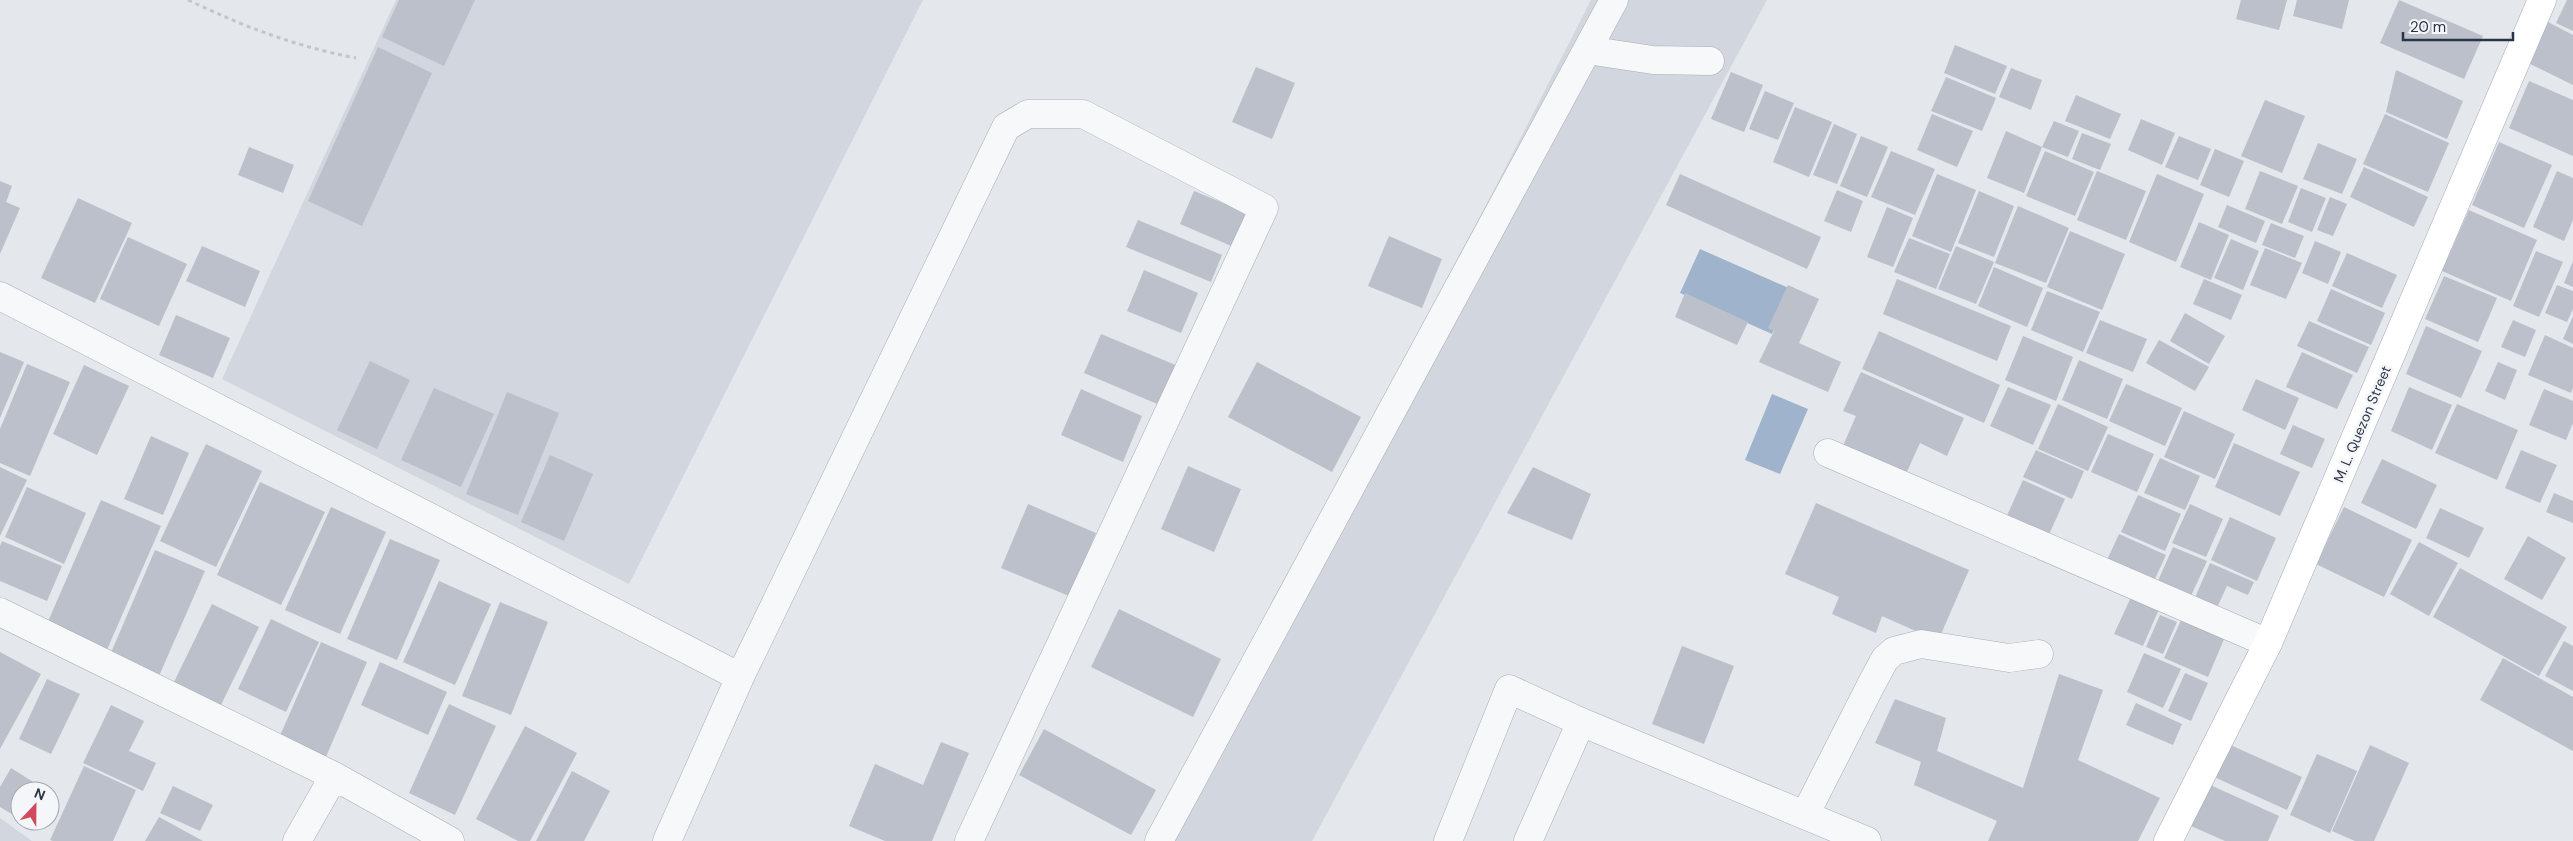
<svg xmlns="http://www.w3.org/2000/svg" width="2573" height="841" font-family="'DM Sans',sans-serif">
  <style>
    .built { fill: #d2d6de }
    .water { fill: #9fb4cc }
    .building { fill: #bbc0ca }
    .lines { fill: none; stroke-linecap: round; stroke-linejoin: round }
    .minor-casing { stroke: #a9aeb7; stroke-width: 29 }
    .major-casing { stroke: #a3abb8; stroke-width: 29 }
    .path { stroke: #c2c5cb; stroke-width: 3; stroke-dasharray: 4 4; stroke-linecap: butt }
    .minor { stroke: #f7f8fa; stroke-width: 28 }
    .major { stroke: #fff; stroke-width: 28 }
    .labels { text-anchor: middle; dominant-baseline: central; stroke-width: 5; stroke-linejoin: round; paint-order: stroke }
    .street-label { font-size: 14px; fill: #2b3445; stroke: #f4f6f9 }
  </style>
  <rect width="100%" height="100%" fill="#e4e7ec"/>
  <path class="built" d="M396,0H923L629,584L222,379Z
    M1591,0H1767L1312,841H1147L1495,188Z
    M0,818L32,841H0Z"/>
  <path class="water" d="M1700,249L1791,289L1772,334L1680,293Z
    M1772,394L1808,409L1780,474L1745,460Z"/>
  <path class="building" d="M399,0H475L444,66L382,37Z
    M2241,0H2287L2279,30L2236,19Z
    M2297,0H2349L2342,29L2293,16Z
    M2399,0L2483,36L2464,79L2380,43Z
    M2567,0H2573V31L2556,23Z
    M2548,22L2573,35V85L2528,63Z
    M1955,45L2007,66L1995,94L1944,73Z
    M378,47L432,73L362,226L308,201Z
    M1256,67L1295,83L1272,139L1232,122Z
    M2011,68L2042,80L2031,110L1999,97Z
    M2396,70L2463,101L2447,139L2386,112Z
    M1731,72L1763,85L1744,132L1711,119Z
    M1946,77L1996,98L1982,131L1931,111Z
    M2529,81L2573,100V156L2509,128Z
    M1765,91L1794,103L1778,140L1749,129Z
    M2076,95L2121,114L2110,139L2065,121Z
    M2265,100L2305,116L2282,173L2241,156Z
    M1795,107L1832,122L1809,177L1773,162Z
    M1932,114L1973,131L1957,167L1917,150Z
    M2385,114L2449,143L2428,192L2363,164Z
    M2141,119L2175,133L2162,165L2128,150Z
    M2054,121L2079,131L2068,157L2042,147Z
    M1834,124L1857,134L1837,184L1813,175Z
    M2006,131L2042,147L2024,193L1987,178Z
    M2082,133L2111,144L2100,170L2072,159Z
    M1861,136L1888,147L1867,197L1840,186Z
    M2179,136L2211,149L2198,180L2165,167Z
    M2499,142L2552,165L2524,228L2472,205Z
    M2318,143L2357,159L2342,194L2303,179Z
    M249,147L294,165L283,193L238,175Z
    M2215,149L2244,161L2229,197L2200,185Z
    M1891,151L1935,169L1915,215L1871,197Z
    M2045,151L2094,172L2075,216L2026,196Z
    M2364,167L2428,197L2414,227L2350,197Z
    M2097,171L2146,191L2126,240L2077,220Z
    M2260,171L2298,186L2282,224L2245,209Z
    M2557,171L2573,178V220L2564,241L2533,227Z
    M1680,174L1821,237L1807,269L1666,205Z
    M1937,174L1976,190L1951,252L1912,236Z
    M2157,174L2204,194L2176,262L2129,242Z
    M0,181L12,186L6,202L20,208L0,254Z
    M2301,188L2326,198L2312,232L2288,222Z
    M1837,190L1863,201L1851,232L1824,221Z
    M1194,191L1250,214L1236,248L1180,224Z
    M1979,191L2014,206L1994,257L1958,243Z
    M2330,197L2347,204L2333,236L2317,230Z
    M78,198L132,223L95,303L41,278Z
    M2227,205L2265,221L2256,243L2218,227Z
    M2018,206L2069,228L2046,283L1995,263Z
    M1887,207L1913,218L1893,267L1867,257Z
    M2469,210L2537,240L2511,301L2442,271Z
    M1138,220L1222,255L1211,282L1126,247Z
    M2199,222L2229,235L2211,280L2180,267Z
    M2271,223L2304,236L2295,258L2262,245Z
    M2070,231L2125,254L2102,310L2047,287Z
    M1389,236L1442,259L1422,308L1368,286Z
    M128,237L187,264L159,326L100,299Z
    M1909,238L1950,254L1936,289L1894,272Z
    M2231,239L2259,251L2243,290L2214,278Z
    M2315,241L2341,252L2328,284L2302,273Z
    M202,246L260,271L245,307L186,281Z
    M1956,246L1994,262L1976,304L1938,289Z
    M2265,248L2302,263L2286,299L2250,285Z
    M2536,251L2563,262L2539,317L2513,306Z
    M2347,253L2397,275L2382,308L2332,286Z
    M2573,261V287L2564,283Z
    M1994,267L2043,288L2027,327L1978,306Z
    M1144,270L1198,293L1181,333L1127,311Z
    M2444,276L2497,298L2478,342L2425,319Z
    M1897,279L2011,326L1997,361L1883,314Z
    M2204,279L2242,295L2231,320L2193,304Z
    M1788,285L1819,299L1799,343L1841,362L1828,392L1759,362L1774,331L1768,328Z
    M2557,285L2573,291V309L2567,322L2545,313Z
    M2331,289L2385,313L2371,345L2317,321Z
    M2047,291L2100,312L2083,352L2031,330Z
    M1685,293L1748,322L1737,345L1675,317Z
    M2185,313L2225,336L2209,364L2170,341Z
    M176,315L230,338L213,378L159,355Z
    M2573,316V344L2563,339Z
    M2100,320L2147,339L2133,372L2086,353Z
    M2513,320L2536,330L2525,357L2501,347Z
    M2309,321L2369,347L2357,373L2297,346Z
    M2426,326L2482,351L2461,398L2406,374Z
    M1879,331L2000,385L1984,423L1862,369Z
    M1101,334L1178,366L1162,406L1084,373Z
    M2545,335L2573,348V388L2571,393L2528,375Z
    M2023,336L2073,357L2056,401L2005,380Z
    M2159,340L2209,367L2195,391L2146,363Z
    M0,352L24,362L0,418Z
    M2302,352L2353,375L2337,409L2286,387Z
    M2079,360L2123,379L2107,419L2062,400Z
    M370,361L410,380L377,449L337,430Z
    M1257,362L1361,417L1332,472L1228,417Z
    M2498,362L2517,370L2505,400L2485,391Z
    M27,364L70,382L30,476L0,463V429Z
    M84,365L129,386L97,455L53,434Z
    M1861,372L1964,418L1947,456L1920,443L1905,476L1842,448L1856,416L1843,411Z
    M2256,379L2299,398L2285,430L2242,410Z
    M2126,384L2182,408L2165,446L2109,421Z
    M2008,387L2051,405L2033,445L1990,426Z
    M2409,387L2452,405L2432,450L2391,431Z
    M434,388L494,414L461,487L401,460Z
    M1081,389L1142,416L1123,462L1061,435Z
    M2544,389L2573,401V423L2566,440L2529,425Z
    M507,392L559,413L518,515L466,494Z
    M2058,404L2108,427L2088,471L2038,449Z
    M2457,404L2518,430L2497,480L2435,453Z
    M2184,411L2235,434L2215,479L2164,457Z
    M2293,425L2325,439L2312,468L2280,454Z
    M2108,434L2154,454L2137,492L2091,472Z
    M151,436L189,453L163,515L124,499Z
    M2234,443L2300,472L2280,516L2215,487Z
    M206,444L262,471L216,567L160,541Z
    M2036,450L2084,471L2072,499L2023,477Z
    M2521,450L2557,465L2540,503L2505,488Z
    M550,455L593,474L564,541L521,522Z
    M2160,458L2200,476L2185,510L2144,493Z
    M2382,459L2437,485L2416,529L2361,503Z
    M1188,466L1241,489L1214,552L1161,529Z
    M0,467L27,480L0,536Z
    M1533,467L1591,494L1572,540L1507,513Z
    M2023,480L2065,499L2047,539L2005,520Z
    M260,482L325,512L281,605L217,575Z
    M27,487L86,513L64,564L5,537Z
    M2554,493L2573,501V523L2546,512Z
    M2138,495L2181,514L2165,551L2121,532Z
    M101,500L161,526L106,652L46,626Z
    M1816,503L1969,570L1938,641L1882,616L1876,633L1832,614L1839,597L1785,574Z
    M1028,504L1096,533L1069,596L1001,568Z
    M2190,504L2223,519L2206,557L2172,543Z
    M331,507L386,532L340,634L285,610Z
    M2344,507L2412,540L2384,597L2316,564Z
    M2440,508L2484,528L2469,558L2426,538Z
    M2230,517L2276,538L2257,581L2211,560Z
    M2119,534L2166,555L2154,581L2107,560Z
    M2528,536L2566,558L2542,600L2504,579Z
    M390,539L440,560L397,660L347,639Z
    M2,541L62,566L47,601L0,581V546Z
    M2419,542L2458,563L2429,616L2390,594Z
    M2173,547L2207,561L2190,598L2157,583Z
    M155,550L205,571L159,676L110,655Z
    M2210,563L2254,582L2248,595L2227,586L2216,610L2194,600Z
    M2460,568L2567,627L2539,676L2433,617Z
    M439,581L491,604L455,685L403,662Z
    M2131,597L2159,609L2143,646L2114,634Z
    M500,602L548,622L511,715L462,696Z
    M212,604L259,627L220,707L173,684Z
    M1119,609L1221,659L1193,717L1091,667Z
    M2160,615L2177,622L2163,654L2146,647Z
    M2182,618L2225,637L2208,677L2164,658Z
    M271,619L319,642L286,712L238,689Z
    M2564,641L2573,646V691L2545,676Z
    M321,642L367,662L325,759L279,738Z
    M1682,646L1734,666L1704,744L1652,724Z
    M0,652L41,674L0,749Z
    M2144,653L2181,669L2163,708L2127,692Z
    M2503,658L2573,697V751L2480,700Z
    M380,662L447,692L428,735L361,705Z
    M2185,673L2208,683L2191,721L2168,711Z
    M2059,674L2103,690L2078,760L2160,798L2138,841H1988L1997,821L1914,785L1921,762L1875,743L1895,699L1946,718L1937,751L2023,788Z
    M47,679L80,694L51,754L19,739Z
    M2136,703L2182,724L2173,745L2126,725Z
    M449,704L496,726L455,815L409,793Z
    M111,705L144,721L129,751L156,763L143,791L83,763Z
    M525,726L577,753L530,841H518L476,819Z
    M1044,729L1156,790L1131,835L1019,775Z
    M941,742L969,753L932,841H885L849,826L875,764L923,785Z
    M2228,744L2302,777L2287,810L2214,777Z
    M2370,745L2409,763L2374,841H2355L2332,831Z
    M2317,754L2357,771L2330,833L2290,815Z
    M84,766L136,790L113,841H53L50,840Z
    M11,768L46,790L20,791V819L0,807V787Z
    M572,771L610,791L584,841H536Z
    M2208,784L2279,816L2268,841H2225L2189,825Z
    M173,786L213,805L200,831L160,813Z
    M159,817L203,841H145Z"/>
  <g class="lines">
    <defs>
      <path id="minor" d="M1587,50L1653,60L1710,61
        M0,296L740,677
        M1828,453L2268,643
        M0,612L334,776L450,841
        M1805,815L1872,683L1885,659L1894,651L1921,644L2009,658L2039,654
        M297,841L334,776
        M667,841L740,677L1006,127L1028,114H1083L1264,208L969,841
        M1159,841L1614,0
        M1448,841L1509,689L1581,722L1867,841
        M1528,841L1581,722"/>
      <path id="major" d="M2168,841L2268,643L2542,0"/>
    </defs>
    <use href="#minor" class="minor-casing"/>
    <use href="#major" class="major-casing"/>
    <path class="path" d="M188,0C245,27 294,46 356,58"/>
    <use href="#minor" class="minor"/>
    <use href="#major" class="major"/>
  </g>
  <g class="labels">
    <g class="street-label">
      <text transform="translate(2362 424) rotate(-67)">M. L. Quezon Street</text>
    </g>
  </g>
  <g transform="translate(35 806) rotate(22)"><circle r="24" fill="#f4f6f9" stroke="#a4a8b1"/>
  <path d="M0-4L9 19L0 12L-9 19Z" fill="#d1495b"/>
  <text y="-8" font-size="14" font-weight="bold" text-anchor="middle" fill="#2b3445">N</text>
  </g>
  <path d="M2403 32v8h110v-8" fill="none" stroke="#2b3445" stroke-width="2.5"/>
  <text x="2410" y="32" font-size="15" fill="#2b3445" stroke="#f4f6f9" stroke-width="4" paint-order="stroke">20 m</text>
</svg>
